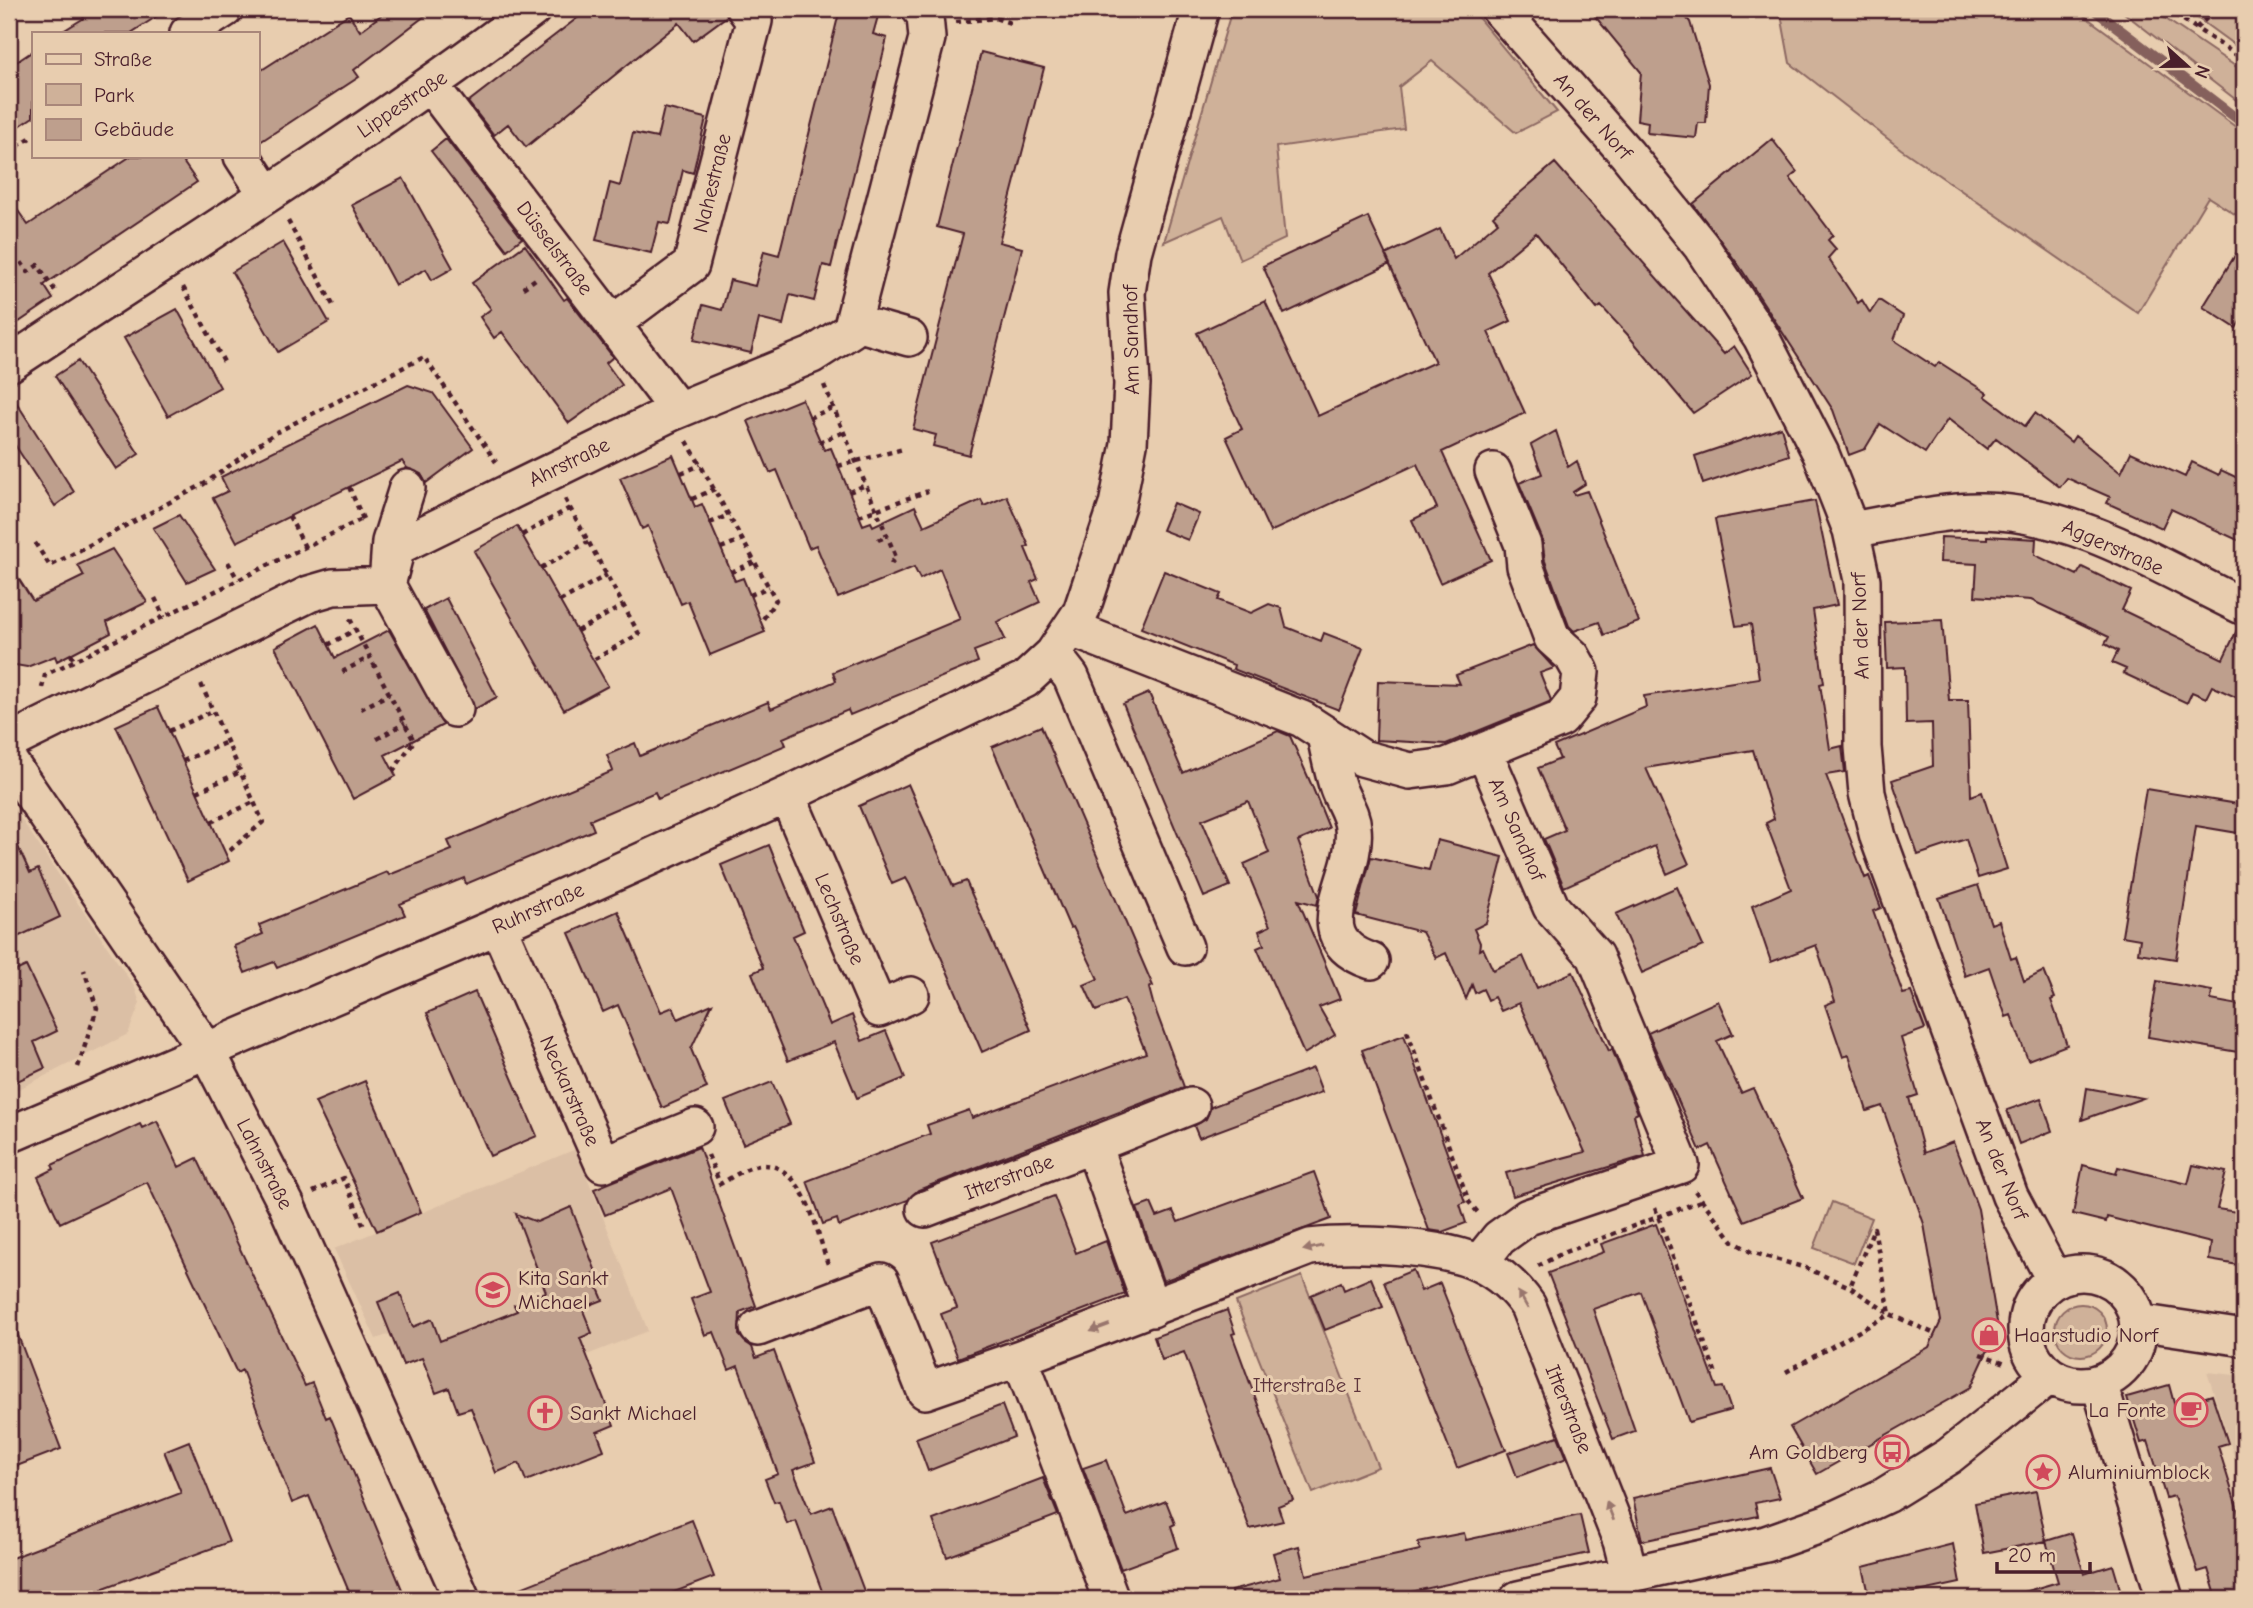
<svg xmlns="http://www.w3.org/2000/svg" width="2253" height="1608" font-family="'Comic Neue',sans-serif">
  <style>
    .built { fill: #dbbfa5 }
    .green { fill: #cfb199; stroke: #8c6862; stroke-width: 2 }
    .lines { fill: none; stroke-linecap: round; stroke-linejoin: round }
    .stream { stroke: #85605c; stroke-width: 10 }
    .building { fill: #be9f8d; stroke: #4a1f2b; stroke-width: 2 }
    .minor-casing { stroke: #4a1f2b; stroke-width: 40 }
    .path { stroke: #4a1f2b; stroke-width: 4.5; stroke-dasharray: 5 5; stroke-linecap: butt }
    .minor { stroke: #e8cdaf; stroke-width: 35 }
    .oneway { fill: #99766d }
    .labels { text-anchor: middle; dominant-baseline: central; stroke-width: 6; stroke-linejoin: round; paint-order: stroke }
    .street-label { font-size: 21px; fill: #4a1f2b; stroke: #e8cdaf }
    .poi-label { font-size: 21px; fill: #4a1f2b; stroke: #e8cdaf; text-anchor: start }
    .park-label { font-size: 21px; fill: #5e353c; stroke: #e8cdaf }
  </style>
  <rect width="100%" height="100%" fill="#e8cdaf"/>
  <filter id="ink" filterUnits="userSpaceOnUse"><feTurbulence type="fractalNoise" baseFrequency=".0143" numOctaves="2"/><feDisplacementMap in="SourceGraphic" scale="14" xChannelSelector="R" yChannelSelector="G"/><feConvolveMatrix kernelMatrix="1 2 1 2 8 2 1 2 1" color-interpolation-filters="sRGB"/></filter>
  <g filter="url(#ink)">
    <path class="built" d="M9,801L135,988L140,1003L128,1034L9,1094Z
      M576,1149L648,1331L503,1388L477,1406L458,1412L449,1388L436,1393L422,1358L403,1365L390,1334L376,1339L334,1249Z
      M2207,1372L2244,1376V1487Z"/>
    <path class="green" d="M1232,9H1471L1557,112L1516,133L1432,61L1399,87L1404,129L1276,147L1285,239L1240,260L1223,216L1164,242Z
      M1780,9H2075L2244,133V220L2208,197L2138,313L1901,149L1790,63Z
      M2119,9H2151L2244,72V106Z
      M2185,9H2244V52Z
      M1832,1202L1872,1218L1854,1263L1814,1248Z
      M1302,1276L1378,1467L1313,1493L1236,1302Z
      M2055 1330a26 26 0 1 1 52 0a26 26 0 1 1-52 0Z"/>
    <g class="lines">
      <path class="stream" d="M2093,9L2244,124"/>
    </g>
    <path class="building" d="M78,9H168L131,33H60L84,18Z
      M389,9H434L354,70L359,77L257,144V73L349,14L360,31Z
      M589,9H725L727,16L693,41L679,23L526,147L508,124L494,135L468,102Z
      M840,9H880L873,34L887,38L831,267L823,265L814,301L790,295L783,325L759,319L751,353L694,340L703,305L722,310L730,280L755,286L764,251L779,255Z
      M1589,9H1679L1690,22L1709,84L1706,123H1698L1696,138L1647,133L1648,122L1637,120L1641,72Z
      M33,51V117L9,133V67Z
      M981,52L1044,68L999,242L1022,248L969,455L933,446L936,435L913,429L963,234L937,227Z
      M664,108L706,118L693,173L683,170L670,224L659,222L651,253L596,240L610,183L620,186L633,133L657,138Z
      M446,139L522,238L507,250L431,151Z
      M1772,139L1797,172L1790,178L1833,235L1828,240L1836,249L1828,258L1858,303L1862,300L1870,313L1879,300L1903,316L1894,340L1935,367L1939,362L1987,393L1985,396L2025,426L2035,413L2071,442L2075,436L2121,473L2131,452L2185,477L2192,462L2219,475L2221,470L2244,481V543L2171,509L2162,528L2107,503L2110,497L2067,478L2060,487L1996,438L1987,449L1948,419L1925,453L1880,424L1865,449L1849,455L1833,410L1740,267L1693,204Z
      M131,156H179L197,182L44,285L53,299L19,322L9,307V198L28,225Z
      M1555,163L1724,354L1734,346L1752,374L1693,413L1627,334L1601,306L1597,309L1536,233L1488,273L1511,321L1488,332L1525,413L1442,452L1491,560L1440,583L1412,520L1437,508L1417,464L1270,532L1226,437L1242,429L1197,333L1265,301L1318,416L1435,362L1385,255L1440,229L1454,259L1498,222L1493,216Z
      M403,178L453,268L432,280L426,269L395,285L352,205Z
      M1368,217L1390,264L1284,314L1263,266Z
      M2244,241V315L2236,328L2203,307Z
      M283,242L329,322L278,352L232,272Z
      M525,245L564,300L567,298L613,357L606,363L622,385L569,423L502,332L494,338L480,317L491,309L472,283Z
      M177,309L220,387L168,416L124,338Z
      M78,361L139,454L116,469L55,376Z
      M408,385L433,393L473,448L426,483L421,474L407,468L402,461L237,542L213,498L228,491L221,477Z
      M9,391L74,492L55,506L9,436Z
      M802,399L824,450L831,448L863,525L871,522L873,526L915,506L924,526L981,500L984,506L1007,496L1029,546L1025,548L1038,579L1031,582L1040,602L997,622L1005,639L974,651L978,662L850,715L848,710L783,738L786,745L658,799L655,792L604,814L590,820L594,830L466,884L464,878L400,904L405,915L277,968L274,962L245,973L234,946L263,934L259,925L387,872L389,875L452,850L448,841L613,771L607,755L635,743L640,756L768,702L771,709L836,681L833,672L960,619L940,569L920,579L914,567L838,598L816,545L809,548L777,470L770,473L748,421Z
      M1781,427L1789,455L1703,484L1695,456Z
      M1556,431L1568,467L1577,461L1585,484L1573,492L1574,495L1587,491L1639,622L1604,635L1599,622L1574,631L1569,626L1545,561L1542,538L1519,483L1542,474L1531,445Z
      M673,455L695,507L702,504L735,581L743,578L765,632L710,655L688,601L681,604L648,526L642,529L620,478Z
      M1815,501L1837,605L1813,610L1824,683L1820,684L1830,749L1842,746L1845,772L1826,775L1865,878L1869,876L1881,908L1873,911L1903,994L1911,992L1925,1029L1901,1038L1918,1095L1909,1098L1924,1153L1953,1142L1962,1165L1978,1209L1998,1328L1971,1387L1817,1474L1790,1427L1929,1347L1941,1321L1924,1224L1882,1106L1867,1111L1849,1055L1843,1057L1825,1005L1835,1001L1816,945L1771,962L1752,906L1791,889L1766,823L1774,819L1753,750L1646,768L1689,864L1667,874L1655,846L1564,887L1544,839L1565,830L1538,768L1560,759L1554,746L1646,707L1644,696L1759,678L1751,624L1736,626L1715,519Z
      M1173,503L1199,514L1188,540L1162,530Z
      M179,515L215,569L187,582L153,528Z
      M517,526L608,686L564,710L474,551Z
      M1987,536L2036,539L2035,555L2077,575L2082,567L2131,591L2122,610L2223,659L2239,626L2244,627V701L2212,686L2206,698L2192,692L2187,703L2123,673L2126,669L2112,663L2118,651L2105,644L2109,637L2031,600L1975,596L1977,564L1940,562L1941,537L1987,539Z
      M112,549L147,602L107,622L111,633L57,661L55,656L27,667L9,664V564L33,601L84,576L78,565Z
      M1164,571L1221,594L1218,600L1251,613L1269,604L1281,608L1286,627L1321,641L1324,633L1363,648L1339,710L1233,669L1234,665L1141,628Z
      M446,598L497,697L475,709L424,610Z
      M1942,620L1949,700H1968L1971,796L1982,792L2007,869L1978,878L1966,839L1918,855L1892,780L1933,766L1932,723L1906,724L1905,667L1887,668L1885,622Z
      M318,624L335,658L389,630L443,725L385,755L396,776L353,799L275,647Z
      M1533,645L1554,668L1540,673L1551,700L1549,702L1446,744L1376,740L1378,681L1460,684L1456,675Z
      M1149,693L1183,773L1278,731L1290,736L1312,786L1329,828L1298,841L1319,896L1317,905L1298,900L1340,999L1319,1007L1335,1035L1304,1054L1257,948L1264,945L1259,931L1270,926L1244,864L1269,853L1248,801L1202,820L1230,886L1204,897L1123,704Z
      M158,707L229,861L188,881L116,726Z
      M1041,726L1153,986L1149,988L1153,1003L1184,1087L918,1190L908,1200L892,1206L839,1226L837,1219L823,1224L807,1181L930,1134L927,1125L969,1110L972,1118L1146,1053L1124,999L1096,1011L1084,985L1098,979L1073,927L1070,928L992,747Z
      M908,784L953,886L966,881L1031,1030L982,1052L910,885L906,878L892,884L859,806Z
      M2146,789L2244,805V834L2196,826L2176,959L2138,953L2140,939L2122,936Z
      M9,827L30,873L38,869L60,917L9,941Z
      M1437,840L1503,857L1486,923L1474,929L1480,943L1479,950L1483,948L1493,970L1523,956L1537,988L1573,972L1609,1051L1612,1049L1638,1113L1634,1115L1645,1156L1513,1196L1506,1173L1585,1152L1519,1003L1501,1011L1494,997L1488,1000L1483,989L1475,993L1472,985L1466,999L1446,953L1436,958L1422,932L1356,915L1371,857L1429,870Z
      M769,845L804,931L793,936L830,1025L852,1015L862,1041L886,1031L905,1078L857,1098L834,1042L788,1061L752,973L763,968L721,865Z
      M1978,885L1991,924L1999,921L2011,959L2016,957L2024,981L2044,971L2055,998L2051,1000L2067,1045L2028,1060L2011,1015L2006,1017L1989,967L1965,976L1939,898Z
      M1677,887L1703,946L1642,973L1616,914Z
      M618,911L661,1012L673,1007L678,1019L712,1004L691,1049L707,1088L662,1108L618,1005L603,1012L569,933Z
      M26,966L57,1031L34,1042L45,1068L9,1085V974Z
      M2157,981L2212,991L2211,1000L2244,1006V1053L2148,1037Z
      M475,992L537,1136L490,1156L427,1013Z
      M1718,1001L1733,1034L1717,1041L1741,1093L1753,1088L1803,1198L1744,1221L1710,1145L1700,1150L1648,1033Z
      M1404,1035L1465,1202L1460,1204L1466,1223L1442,1232L1429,1230L1362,1050Z
      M1313,1068L1322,1092L1199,1138L1194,1126L1206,1119L1211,1107Z
      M365,1081L421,1212L377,1231L315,1102Z
      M772,1082L790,1124L743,1144L725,1101Z
      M2087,1088L2143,1098L2082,1120Z
      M2041,1098L2052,1131L2019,1144L2007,1110Z
      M157,1121L179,1167L197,1158L305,1386L312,1383L326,1418L330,1416L406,1599H352L309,1496L292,1503L242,1370L237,1373L147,1182L60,1223L38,1177L54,1169L52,1165L140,1124L142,1128Z
      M699,1147L756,1306L740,1312L739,1335L752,1347L756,1358L774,1351L815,1462L793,1470L811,1514L832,1506L867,1599H825L796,1521L787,1524L779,1501L774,1502L765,1479L778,1474L738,1366L729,1370L714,1332L705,1335L691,1299L710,1292L671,1188L605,1215L594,1189Z
      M2083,1165L2116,1174L2118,1167L2188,1184L2193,1165L2226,1172L2217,1209L2244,1213V1266L2209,1260L2211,1243L2107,1217L2106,1222L2073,1214Z
      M1314,1172L1331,1219L1163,1281L1137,1208L1151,1203L1157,1217L1173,1211L1178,1222Z
      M1054,1196L1076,1253L1106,1241L1125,1294L958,1358L941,1314L957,1308L932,1242Z
      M571,1207L596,1272L592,1274L603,1300L582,1308L592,1333L580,1338L614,1425L597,1432L604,1450L526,1481L519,1463L496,1473L471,1408L458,1412L449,1388L436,1393L422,1358L403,1365L378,1302L400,1293L413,1327L432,1319L440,1341L517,1311L514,1305L546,1292L516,1214L537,1222Z
      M1656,1224L1717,1388L1723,1387L1731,1410L1689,1422L1641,1292L1593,1309L1635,1431L1613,1439L1548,1273L1604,1252L1601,1244Z
      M1413,1270L1421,1291L1440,1283L1506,1450L1457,1468L1384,1282Z
      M1371,1278L1383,1307L1325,1330L1311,1295L1341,1282L1344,1290Z
      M1227,1310L1235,1333L1232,1334L1293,1500L1278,1506L1283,1521L1250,1529L1184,1352L1162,1360L1154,1337Z
      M11,1317L61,1449L9,1469V1318Z
      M2169,1385L2175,1407L2212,1395L2228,1443L2218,1446L2244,1530V1599H2217L2208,1569L2198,1572L2174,1496L2166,1498L2148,1441L2141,1443L2127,1397Z
      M1002,1405L1014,1437L928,1471L916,1438Z
      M1558,1436L1567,1458L1517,1477L1508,1453Z
      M189,1441L229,1542L74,1599H9V1559L181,1493L164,1451Z
      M1106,1460L1127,1516L1166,1501L1175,1524L1171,1526L1178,1548L1121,1569L1083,1468Z
      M1770,1468L1780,1498L1755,1503L1758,1516L1642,1541L1633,1498Z
      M1043,1478L1058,1515L947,1557L933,1520Z
      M2036,1491L2046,1541L1984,1553L1975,1503Z
      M1580,1515L1589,1553L1379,1599H1232L1231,1591L1280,1578L1273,1553L1299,1546L1306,1575L1420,1550L1418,1542L1464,1533L1466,1540Z
      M692,1520L714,1577L656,1599H493Z
      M2072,1533L2084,1574L2113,1565L2123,1599H2021L2020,1593L2058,1582L2046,1541Z
      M1953,1544L1960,1583L1899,1596V1599H1870L1863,1567Z"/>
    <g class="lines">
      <defs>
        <path id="minor" d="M1499,9L1627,154L1701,246L1761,337L1821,454L1851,530L1862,580L1863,747L1867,793L1878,837L2010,1196L2054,1279
          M188,33L225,9
          M431,86L678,410
          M242,156L266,193
          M853,322L909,338
          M612,324L691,265L754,21L745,9
          M9,364C185,247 365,136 533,9
          M407,488L390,542L387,585L455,709
          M1851,530C1894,523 1939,510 1982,511C2076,512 2162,568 2244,607
          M387,585L397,547L671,413L812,355L851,330L927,38L925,16L920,9
          M1072,629L1302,719L1362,758L1410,771L1447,766L1561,719L1578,698L1581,672L1572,656L1552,638L1525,566L1523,545L1493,471
          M1053,654L1071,677L1185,947
          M1325,736C1329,753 1332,771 1338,788C1343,802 1352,813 1353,828C1359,878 1299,937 1371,961
          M9,742L309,594L333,587L387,585
          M9,761L207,1051L286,1204L462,1599
          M787,795L879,1009L911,995
          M498,926L603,1164L695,1127
          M9,1135L498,926L787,795L1025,680L1053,654L1081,612L1117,505L1129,444L1132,384L1127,293L1133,253L1201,9
          M925,1209L1093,1145
          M1479,1263L1499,1238L1528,1217L1681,1165L1595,956L1551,907L1484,751
          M2026 1329a56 56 0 1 1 112 0a56 56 0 1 1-112 0Z
          M1152,1309L1093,1145L1191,1106
          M2138,1322L2244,1338
          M758,1328L881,1281L925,1391L1020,1358
          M2099,1383L2165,1599
          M1111,1599L1020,1358L1310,1247C1352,1242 1443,1245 1480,1264C1501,1274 1515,1287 1528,1306L1621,1541L1630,1576
          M1518,1599L1766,1544L1826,1523L1886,1495L1949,1456L2049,1376"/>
      </defs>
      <use href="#minor" class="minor-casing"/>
      <path class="path" d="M2167,9L2244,60
        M956,22L995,18L1014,24
        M2196,28L2217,9
        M9,152L33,136
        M288,221L334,307
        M21,262L28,272L38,265L57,294
        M183,287L224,362
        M523,288L537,278
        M824,385L896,557L889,566
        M809,418L834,407
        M687,441L776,600L761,622
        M819,442L844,432
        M838,466L903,449
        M681,473L701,465
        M349,487L363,519
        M849,492L866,485
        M565,499L639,634L593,660
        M692,499L715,489
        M289,516L305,547
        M859,516L928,491
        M710,523L729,515
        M522,535L570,508
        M878,540L888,536
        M35,543L50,566L204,484L275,433L424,357L496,462
        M721,548L743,539
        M228,562L238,580
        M541,568L588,542
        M731,572L755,562
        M750,595L769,587
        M155,598L164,617
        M560,601L607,575
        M350,619L414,741L393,771
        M577,631L624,605
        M328,645L355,630
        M71,654L74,661
        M342,672L370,657
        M201,684L263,822L226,854
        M42,688L45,675L360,520L364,522
        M361,709L389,694
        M169,731L213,711
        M377,739L405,723
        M183,761L227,742
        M197,792L240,772
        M211,822L254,802
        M1407,1031L1469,1202L1480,1215
        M78,1067L97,1008L84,970
        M708,1155L720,1184C731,1178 748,1166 760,1165C806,1162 817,1235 829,1267
        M1695,1191L1733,1241L1751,1252L1806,1268L1850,1287L1890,1314L1874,1228L1850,1287
        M313,1192L344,1178L364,1227
        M1655,1208L1716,1374
        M1538,1266L1565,1252L1703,1200
        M1980,1354L2008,1364
        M1786,1372L1890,1314L1935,1334"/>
      <use href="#minor" class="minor"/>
    </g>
    <defs><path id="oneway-solid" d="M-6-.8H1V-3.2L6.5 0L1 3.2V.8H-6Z" transform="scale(1.75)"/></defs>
    <g class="oneway">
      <use href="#oneway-solid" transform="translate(1313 1248) rotate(167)"/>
      <use href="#oneway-solid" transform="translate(1523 1300) rotate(-120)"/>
      <use href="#oneway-solid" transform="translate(1100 1328) rotate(160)"/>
      <use href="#oneway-solid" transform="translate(1610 1511) rotate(-111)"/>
    </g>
  </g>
  <defs>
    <symbol id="school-ring" viewBox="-11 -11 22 22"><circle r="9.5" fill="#e8cdaf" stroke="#d1495b" stroke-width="1.5"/><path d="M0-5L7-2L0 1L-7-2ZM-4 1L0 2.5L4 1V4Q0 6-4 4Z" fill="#d1495b"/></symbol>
    <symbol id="shop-ring" viewBox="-11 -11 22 22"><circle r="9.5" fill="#e8cdaf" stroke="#d1495b" stroke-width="1.5"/><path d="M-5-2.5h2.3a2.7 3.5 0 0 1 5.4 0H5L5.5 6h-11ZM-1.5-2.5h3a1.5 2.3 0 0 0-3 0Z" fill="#d1495b"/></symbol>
    <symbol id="cafe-ring" viewBox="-11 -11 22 22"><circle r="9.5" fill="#e8cdaf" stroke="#d1495b" stroke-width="1.5"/><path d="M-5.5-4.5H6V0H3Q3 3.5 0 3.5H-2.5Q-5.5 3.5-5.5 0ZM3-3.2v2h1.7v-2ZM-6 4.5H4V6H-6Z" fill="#d1495b"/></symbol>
    <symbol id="church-ring" viewBox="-11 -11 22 22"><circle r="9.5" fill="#e8cdaf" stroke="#d1495b" stroke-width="1.5"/><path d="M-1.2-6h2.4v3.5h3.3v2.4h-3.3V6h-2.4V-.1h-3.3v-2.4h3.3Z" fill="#d1495b"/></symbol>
    <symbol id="bus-ring" viewBox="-11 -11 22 22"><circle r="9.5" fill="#e8cdaf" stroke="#d1495b" stroke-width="1.5"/><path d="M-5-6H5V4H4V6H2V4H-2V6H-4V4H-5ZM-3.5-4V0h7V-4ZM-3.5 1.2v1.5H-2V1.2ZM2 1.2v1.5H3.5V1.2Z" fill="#d1495b"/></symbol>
    <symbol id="sight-ring" viewBox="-11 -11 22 22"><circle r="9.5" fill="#e8cdaf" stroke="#d1495b" stroke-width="1.5"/><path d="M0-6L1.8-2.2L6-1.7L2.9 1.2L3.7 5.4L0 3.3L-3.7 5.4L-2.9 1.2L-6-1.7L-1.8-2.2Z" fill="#d1495b"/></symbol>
  </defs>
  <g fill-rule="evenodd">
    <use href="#school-ring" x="474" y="1271" width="38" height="38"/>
    <use href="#shop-ring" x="1970" y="1316" width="38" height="38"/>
    <use href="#cafe-ring" x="2172" y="1391" width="38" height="38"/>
    <use href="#church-ring" x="526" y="1394" width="38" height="38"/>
    <use href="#bus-ring" x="1873" y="1433" width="38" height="38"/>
    <use href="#sight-ring" x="2024" y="1453" width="38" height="38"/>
  </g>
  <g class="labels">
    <g class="street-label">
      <text transform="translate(402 104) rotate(-34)">Lippestraße</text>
      <text transform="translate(1593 116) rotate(49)">An der Norf</text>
      <text transform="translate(712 183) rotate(-76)">Nahestraße</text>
      <text transform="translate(555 248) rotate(53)">Düsselstraße</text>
      <text transform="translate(1131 340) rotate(-91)">Am Sandhof</text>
      <text transform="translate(569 462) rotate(-26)">Ahrstraße</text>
      <text transform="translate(2113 547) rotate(24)">Aggerstraße</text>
      <text transform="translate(1860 626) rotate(-92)">An der Norf</text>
      <text transform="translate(1517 829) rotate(66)">Am Sandhof</text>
      <text transform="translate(538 908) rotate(-24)">Ruhrstraße</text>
      <text transform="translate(840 919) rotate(67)">Lechstraße</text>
      <text transform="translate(570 1091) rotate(66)">Neckarstraße</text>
      <text transform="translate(265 1164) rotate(63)">Lahnstraße</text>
      <text transform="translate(2002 1169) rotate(68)">An der Norf</text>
      <text transform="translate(1009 1177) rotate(-21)">Itterstraße</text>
      <text transform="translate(1569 1409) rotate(68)">Itterstraße</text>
    </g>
    <g class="poi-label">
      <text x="518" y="1278">Kita Sankt<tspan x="518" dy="24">Michael</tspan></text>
      <text x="2014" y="1335">Haarstudio Norf</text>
      <text x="2166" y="1410" text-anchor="end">La Fonte</text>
      <text x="570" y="1413">Sankt Michael</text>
      <text x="1868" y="1452" text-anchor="end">Am Goldberg</text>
      <text x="2068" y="1472">Aluminiumblock</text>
    </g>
    <g class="park-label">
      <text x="1307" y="1385">Itterstraße I</text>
    </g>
  </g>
  <rect width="2253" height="1608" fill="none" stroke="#e8cdaf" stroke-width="35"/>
  <rect x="18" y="18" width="2218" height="1573" fill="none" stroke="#4a1f2b" stroke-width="2.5" filter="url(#ink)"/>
  <rect x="32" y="32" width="228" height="126" fill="#e8cdaf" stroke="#a9877a" stroke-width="2"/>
  <rect x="46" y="54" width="35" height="10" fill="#e8cdaf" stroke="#a9877a" stroke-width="2"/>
  <text x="94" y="66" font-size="21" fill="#4a1f2b">Straße</text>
  <rect x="46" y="84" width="35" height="21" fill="#cfb199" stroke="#a9877a" stroke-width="2"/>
  <text x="94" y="102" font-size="21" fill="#4a1f2b">Park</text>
  <rect x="46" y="119" width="35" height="21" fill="#be9f8d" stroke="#a9877a" stroke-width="2"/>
  <text x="94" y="136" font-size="21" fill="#4a1f2b">Gebäude</text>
  <g transform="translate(2187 66) rotate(111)" stroke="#e8cdaf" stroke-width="5" paint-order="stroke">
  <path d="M0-5L12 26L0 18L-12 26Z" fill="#4a1f2b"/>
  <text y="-10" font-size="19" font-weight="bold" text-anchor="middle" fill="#4a1f2b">N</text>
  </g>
  <path d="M1997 1562v10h93v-10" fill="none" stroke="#4a1f2b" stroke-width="3.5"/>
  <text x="2008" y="1562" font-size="21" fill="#4a1f2b" stroke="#e8cdaf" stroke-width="5" paint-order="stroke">20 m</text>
</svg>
